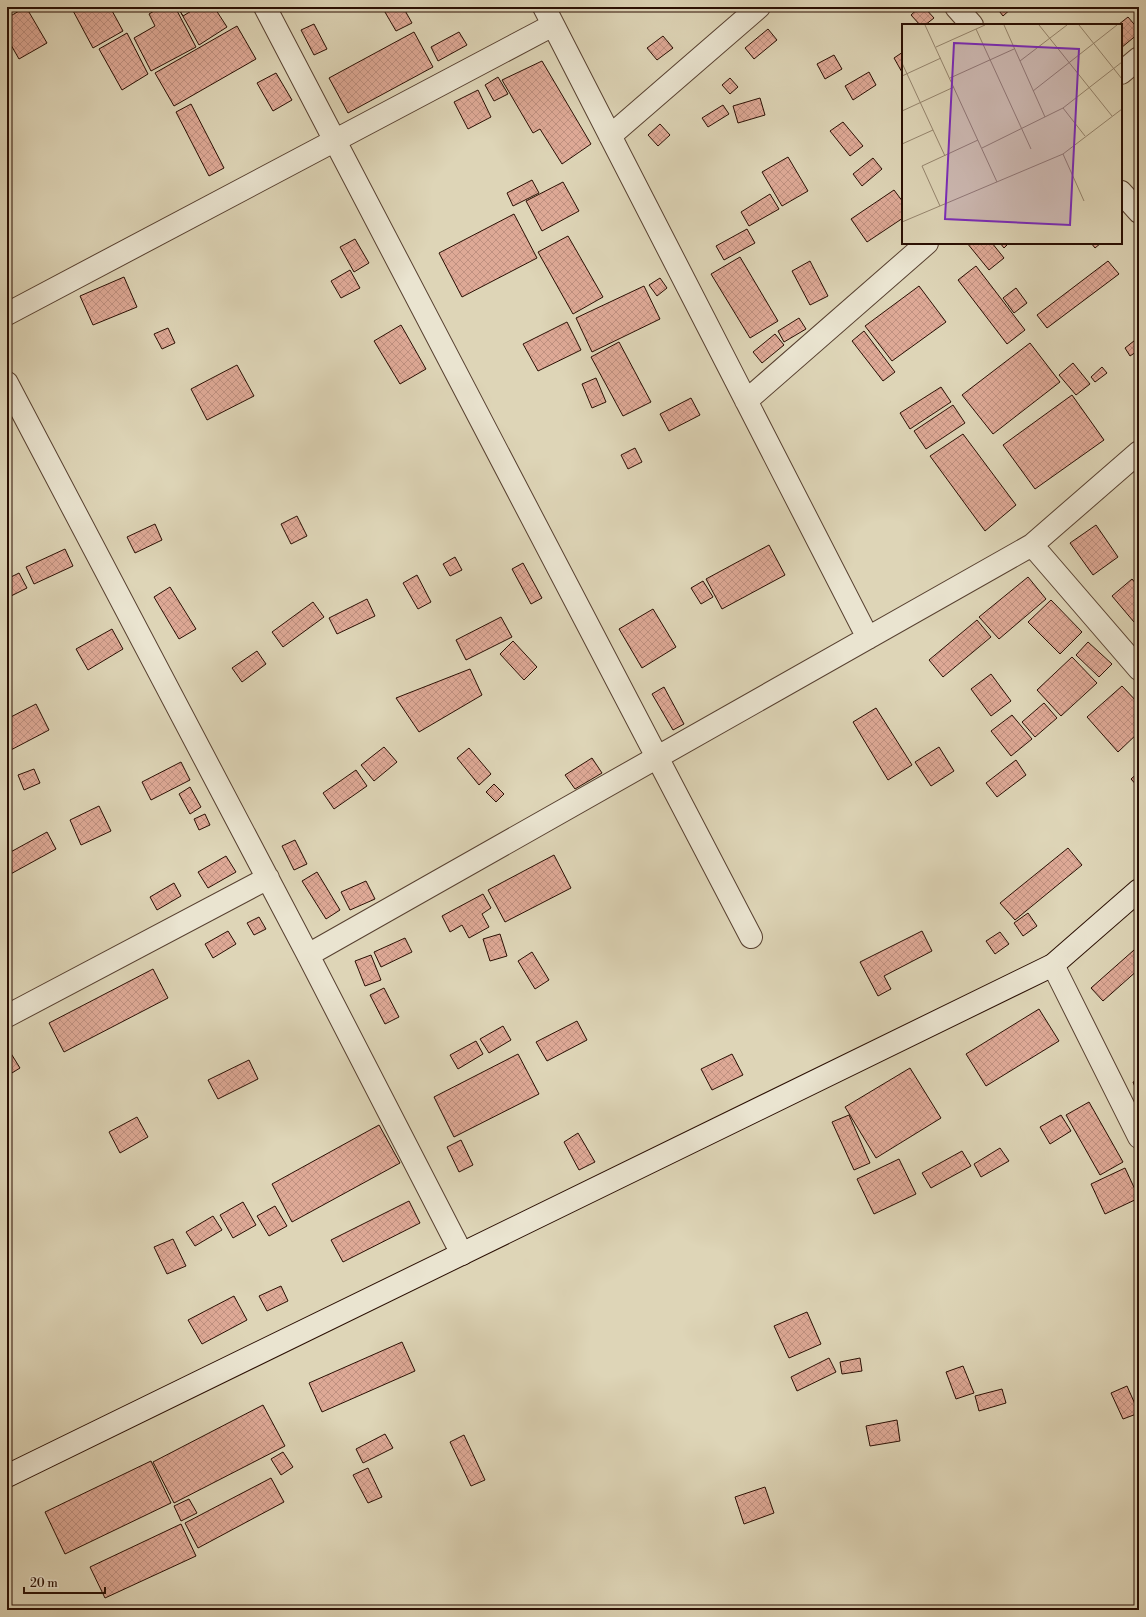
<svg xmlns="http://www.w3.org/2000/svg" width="1146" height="1617" font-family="'Libre Bodoni',serif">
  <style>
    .building { fill: url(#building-cross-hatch); stroke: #2a0f03 }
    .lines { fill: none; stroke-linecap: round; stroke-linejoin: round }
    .minor-casing { stroke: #574030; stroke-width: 24 }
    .secondary-casing { stroke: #2a0f03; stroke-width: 24 }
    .minor { stroke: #eae4d0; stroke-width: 22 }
    .secondary { stroke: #eae4d0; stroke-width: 22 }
    .inset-road { fill: none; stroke: #96866f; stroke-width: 1 }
    .view { fill: #7b2cbf; fill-opacity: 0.15; stroke: #7b2cbf; stroke-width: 2 }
    .inset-edge { fill: none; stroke: #2a0f03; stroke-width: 2 }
  </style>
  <defs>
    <pattern id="building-cross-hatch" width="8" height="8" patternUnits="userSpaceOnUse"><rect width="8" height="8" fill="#dea996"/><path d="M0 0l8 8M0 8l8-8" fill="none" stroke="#bf9080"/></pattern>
  </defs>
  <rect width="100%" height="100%" fill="#ded5b7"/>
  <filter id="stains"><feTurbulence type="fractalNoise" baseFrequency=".005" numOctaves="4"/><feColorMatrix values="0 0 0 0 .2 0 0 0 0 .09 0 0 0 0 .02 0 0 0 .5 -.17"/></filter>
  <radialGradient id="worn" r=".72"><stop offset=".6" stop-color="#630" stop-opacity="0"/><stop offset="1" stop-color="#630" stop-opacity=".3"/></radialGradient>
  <path class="building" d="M26,7L47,43L19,59L7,38V18Z
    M71,7H110L123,31L93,48Z
    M161,7H175L196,47L151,71L134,38L155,26L149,14Z
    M192,7H214L227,27L199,45L180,11L183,16L193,10Z
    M382,7H403L412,23L396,31Z
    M920,7H924L934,18L925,25H920L911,15Z
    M996,7H1013L1003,16Z
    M1128,17L1139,30V33L1121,48V25H1118Z
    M314,24L327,49L314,55L301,30Z
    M237,26L256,59L174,106L155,73Z
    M768,29L777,40L754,59L745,48Z
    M414,32L433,67L348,113L329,78Z
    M459,32L467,45L438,61L431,47Z
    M127,33L148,74L122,90L99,49Z
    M663,36L673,48L657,60L647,48Z
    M903,52V74L894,58Z
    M834,55L842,69L825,79L817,64Z
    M542,61L591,144L562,164L540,129L533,133L502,80Z
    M869,72L876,85L853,100L845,86Z
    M276,73L292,100L273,111L257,83Z
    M498,77L508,94L494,101L485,85Z
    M730,78L738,87L730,94L722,85Z
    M478,90L491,117L468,129L454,102Z
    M760,98L765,115L738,123L733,106Z
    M191,104L224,168L209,176L176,112Z
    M723,105L729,114L708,127L702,118Z
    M843,122L863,146L850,156L830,131Z
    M660,124L670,135L658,146L648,135Z
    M788,157L808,191L782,206L762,172Z
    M873,158L882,169L862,186L853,174Z
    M532,180L539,193L513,206L507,193Z
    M563,182L579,211L542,231L526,201Z
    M894,190L903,202V218L867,242L851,219Z
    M770,194L779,209L749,226L741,212Z
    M514,214L537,258L462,297L439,253Z
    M747,229L755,243L724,260L716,246Z
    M568,236L603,297L573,314L538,252Z
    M355,239L369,263L354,272L340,247Z
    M967,243H992L1004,258L989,270Z
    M1000,243H1009L1004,248Z
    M1091,243H1101L1095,248Z
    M740,257L778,321L750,338L711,274Z
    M810,261L828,296L810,305L792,271Z
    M1108,261L1119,274L1047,328L1037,315Z
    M976,266L1025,330L1007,344L958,280Z
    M350,270L360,288L341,298L331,281Z
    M124,277L137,307L93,325L80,296Z
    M660,278L667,288L657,296L649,285Z
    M644,286L660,319L592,352L576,318Z
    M919,286L946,322L892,361L865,326Z
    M1016,288L1027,303L1014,313L1003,298Z
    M799,318L806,329L784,342L778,331Z
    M567,322L581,350L538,371L523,344Z
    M401,325L426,369L400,384L374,341Z
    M168,328L175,343L162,349L154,334Z
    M864,331L895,372L883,381L852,341Z
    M775,334L784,345L762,363L753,352Z
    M1139,337V350L1130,356L1125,348Z
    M619,342L651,402L623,416L591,357Z
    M1030,343L1060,382L993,434L962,395Z
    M1073,363L1090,384L1076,395L1059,375Z
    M237,365L254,396L207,420L191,389Z
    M1102,367L1107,373L1095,382L1091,377Z
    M596,378L606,402L592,408L582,384Z
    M941,387L951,402L910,429L900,413Z
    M1072,395L1104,440L1035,489L1003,445Z
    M691,398L700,415L669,431L660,414Z
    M953,405L965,423L926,449L914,431Z
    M963,434L1016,505L985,531L930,456Z
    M635,448L642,462L628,469L621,455Z
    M297,516L307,536L291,544L281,524Z
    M155,524L162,540L135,553L127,537Z
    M1096,525L1118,557L1093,575L1070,543Z
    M769,545L785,575L722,609L706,579Z
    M65,549L73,566L34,584L26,567Z
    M455,557L462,570L450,576L443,564Z
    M523,563L542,598L531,604L512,569Z
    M19,573L27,588L7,598V579Z
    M417,575L431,602L418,609L403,583Z
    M1028,577L1046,599L999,639L979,617Z
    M1132,579L1139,587V618L1134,622L1112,596Z
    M703,581L713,597L701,604L691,588Z
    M170,587L196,629L179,639L154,597Z
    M367,599L375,616L337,634L329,618Z
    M1051,600L1082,632L1060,654L1028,622Z
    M313,602L324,617L283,647L272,632Z
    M653,609L676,647L642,668L619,629Z
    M501,617L512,637L466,660L456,640Z
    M977,620L991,637L943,677L929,660Z
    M112,629L123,649L88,670L76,649Z
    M513,641L537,667L524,680L500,654Z
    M1088,642L1112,664L1099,677L1076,655Z
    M257,651L266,664L242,682L232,668Z
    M1072,657L1097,683L1061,716L1037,690Z
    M470,669L482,695L419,732L396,698Z
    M991,674L1011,701L991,716L971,689Z
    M1122,686L1139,704V732L1118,752L1087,717Z
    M664,687L684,724L673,730L652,694Z
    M1044,703L1057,718L1035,737L1022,722Z
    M36,704L49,730L7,752V719Z
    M876,708L912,765L888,780L853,722Z
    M1012,715L1032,739L1011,756L991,731Z
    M384,747L397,762L374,781L361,765Z
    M939,747L954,771L931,786L915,762Z
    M469,748L491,774L479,785L457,758Z
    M592,758L602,773L575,789L565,775Z
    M1016,760L1026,775L997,797L986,783Z
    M181,762L190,780L151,800L142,782Z
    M34,769L40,783L24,790L18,775Z
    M356,770L367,786L334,809L323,793Z
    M1139,772V788L1131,779Z
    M494,784L504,794L496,802L486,792Z
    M190,787L201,807L190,814L179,794Z
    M99,806L111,831L81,845L70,820Z
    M205,814L210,825L199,830L194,819Z
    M47,832L56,849L7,876V854Z
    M295,840L307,864L294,870L282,846Z
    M1068,848L1082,865L1015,920L1000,903Z
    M554,855L571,888L505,922L488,890Z
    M226,856L236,872L208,888L198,872Z
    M317,872L340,910L326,919L302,881Z
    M366,881L375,899L350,910L341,892Z
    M174,883L181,896L157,910L150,897Z
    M483,894L491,908L482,914L489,927L469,938L462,925L450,932L442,916Z
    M1028,913L1037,926L1023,936L1014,923Z
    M259,917L266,929L254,935L247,923Z
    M228,931L236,944L213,958L205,944Z
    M922,931L932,951L884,976L891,989L878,996L860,962Z
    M1000,932L1009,944L995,954L986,941Z
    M500,934L507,956L490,961L483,939Z
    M405,938L412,952L381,967L374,952Z
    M1134,950L1139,956V969L1103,1001L1091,988Z
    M532,952L549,980L535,989L518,961Z
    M371,955L381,980L365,986L355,961Z
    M153,969L168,998L64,1052L49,1023Z
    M384,988L399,1017L385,1024L370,995Z
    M1039,1009L1059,1041L986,1086L966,1054Z
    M577,1021L587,1040L547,1061L536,1042Z
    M503,1026L511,1040L489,1053L480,1039Z
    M476,1041L483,1054L458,1069L450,1055Z
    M7,1047L20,1068L7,1076Z
    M518,1054L539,1094L454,1137L434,1097Z
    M732,1054L743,1075L712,1090L701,1069Z
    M249,1060L258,1079L218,1099L208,1080Z
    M910,1068L941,1118L876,1158L845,1107Z
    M1139,1080V1097L1133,1082Z
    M1089,1102L1123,1162L1100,1175L1066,1115Z
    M849,1115L870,1163L854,1170L832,1122Z
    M1061,1115L1071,1131L1050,1144L1040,1127Z
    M137,1117L148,1137L120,1153L109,1132Z
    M379,1125L400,1163L292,1222L272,1184Z
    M578,1133L595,1162L579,1170L564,1142Z
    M461,1140L473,1165L459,1172L447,1147Z
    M1000,1148L1009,1161L981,1177L974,1164Z
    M962,1151L971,1166L931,1188L922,1173Z
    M899,1159L916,1194L874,1214L857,1179Z
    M1125,1168L1139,1198L1105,1214L1091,1184Z
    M409,1201L420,1223L343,1262L331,1240Z
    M243,1202L256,1225L233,1238L220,1215Z
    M275,1206L287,1226L269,1236L257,1216Z
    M213,1216L222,1230L195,1246L186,1232Z
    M173,1239L186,1266L167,1274L154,1247Z
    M281,1286L288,1301L267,1311L259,1296Z
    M234,1296L247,1320L202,1344L188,1320Z
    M807,1312L821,1344L789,1358L774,1326Z
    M402,1342L415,1371L322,1412L309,1383Z
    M829,1358L836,1372L797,1391L791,1377Z
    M860,1358L862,1371L842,1374L840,1362Z
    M963,1366L974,1393L956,1399L946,1372Z
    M1127,1386L1139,1413L1123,1419L1111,1393Z
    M1002,1389L1006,1403L979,1411L975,1396Z
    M263,1405L285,1446L174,1503L153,1462Z
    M897,1420L900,1441L870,1446L866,1426Z
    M385,1434L393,1448L363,1463L356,1449Z
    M464,1435L485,1480L471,1486L450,1442Z
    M283,1452L293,1467L281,1475L271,1459Z
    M151,1461L171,1503L65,1554L45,1512Z
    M368,1468L382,1497L368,1503L353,1475Z
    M271,1478L284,1502L198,1548L185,1523Z
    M765,1487L774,1513L744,1524L735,1497Z
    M189,1499L197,1513L181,1521L174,1506Z
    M181,1524L196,1556L105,1598L90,1567Z"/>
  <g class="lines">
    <defs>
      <path id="minor" d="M265,7L751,937
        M544,7L868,638
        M956,7L972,25
        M1121,73L1139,58
        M610,136L759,7
        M1121,192L1139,212
        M7,314L553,25
        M7,383L308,955L462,1254
        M746,401L927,243
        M1032,545L1139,669
        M308,955L1032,545L1139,452
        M1053,965L1139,1137
        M7,1016L268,878"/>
      <path id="secondary" d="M7,1476L1053,965L1139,890"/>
    </defs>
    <use href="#minor" class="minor-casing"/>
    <use href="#secondary" class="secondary-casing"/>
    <use href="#minor" class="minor"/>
    <use href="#secondary" class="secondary"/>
  </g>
  <g transform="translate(902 24)">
    <rect width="220" height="220" fill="#ded5b7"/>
    <path class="inset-road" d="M23,1L95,158M102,1L143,93M137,1L210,92M177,1L220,55M74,5L129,125M34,23L83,1M118,37L165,1M0,39L43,132M0,52L39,34M48,54L112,25M131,67L215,1M161,84L183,112M0,87L52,63M0,120L31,106M80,124L161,84L220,38M161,130L182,177M38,182L20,142L76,116M0,198L161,130L220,85"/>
    <path class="view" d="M52,19L177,25L168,201L43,195Z"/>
    <rect width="220" height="220" class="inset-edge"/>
  </g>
  <rect width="1146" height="1617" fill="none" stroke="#ded5b7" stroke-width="24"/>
  <rect x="8" y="8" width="1130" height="1601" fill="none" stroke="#2a0f03" stroke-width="2"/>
  <rect x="12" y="12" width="1122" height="1593" fill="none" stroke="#2a0f03"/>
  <path d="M24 1587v6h81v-6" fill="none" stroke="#2a0f03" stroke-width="2"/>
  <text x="30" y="1587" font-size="12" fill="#2a0f03" stroke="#eae4d0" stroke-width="3" paint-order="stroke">20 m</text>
  <rect width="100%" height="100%" filter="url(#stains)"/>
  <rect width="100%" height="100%" fill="url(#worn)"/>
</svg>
